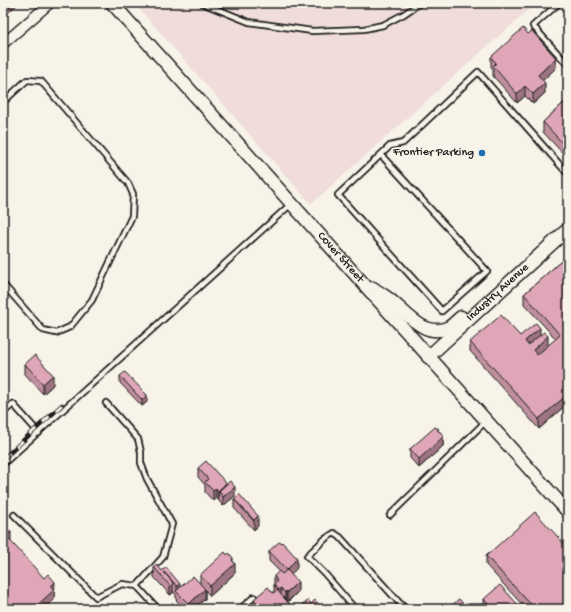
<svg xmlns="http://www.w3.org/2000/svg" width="571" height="612" font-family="'Gochi Hand',sans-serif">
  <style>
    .built { fill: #f0dcda }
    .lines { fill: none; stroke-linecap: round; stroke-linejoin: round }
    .service-casing { stroke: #1c1c1c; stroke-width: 8 }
    .minor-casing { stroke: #1c1c1c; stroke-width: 12 }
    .tertiary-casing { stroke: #1c1c1c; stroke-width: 15 }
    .service { stroke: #f7f3e8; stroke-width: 4.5 }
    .minor { stroke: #f7f3e8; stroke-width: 9 }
    .tertiary { stroke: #f7f3e8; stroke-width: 12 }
    .rail-casing { stroke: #1c1c1c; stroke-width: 4.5 }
    .rail { stroke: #f7f3e8; stroke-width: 3; stroke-dasharray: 9; stroke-linecap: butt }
    .wall { fill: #c08f9e; stroke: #1c1c1c }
    .shaded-wall { fill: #9c7481; stroke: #1c1c1c }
    .building { fill: #dfa6b8; stroke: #1c1c1c }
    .poi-dot { fill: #1f6fb2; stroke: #f7f3e8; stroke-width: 1.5 }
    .labels { text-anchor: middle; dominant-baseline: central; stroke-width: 3.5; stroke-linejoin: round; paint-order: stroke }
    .poi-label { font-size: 12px; fill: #1c1c1c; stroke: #f7f3e8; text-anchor: end }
    .street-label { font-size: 12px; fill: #1c1c1c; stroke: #f7f3e8 }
  </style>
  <rect width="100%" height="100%" fill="#f7f3e8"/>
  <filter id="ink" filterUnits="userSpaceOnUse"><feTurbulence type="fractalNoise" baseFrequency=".025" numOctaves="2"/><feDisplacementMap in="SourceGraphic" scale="8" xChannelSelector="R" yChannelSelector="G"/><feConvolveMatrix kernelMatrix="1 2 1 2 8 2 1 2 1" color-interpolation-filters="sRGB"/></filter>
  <g filter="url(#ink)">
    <path class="built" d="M134,3H536L311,204Z"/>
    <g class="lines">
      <defs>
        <path id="service" d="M202,3L249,22L312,31L364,29L383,25L404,14L420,3
          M559,3L533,26L568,65
          M3,102L27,80L41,81L128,183L133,194L132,216L92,300L70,327L56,333L43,330L3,284
          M381,155L487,271L442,311L338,195L390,146L403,143L478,72L568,174
          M106,403L138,439L141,452V463L147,479L172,524L163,557L137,586
          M3,413L13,404L39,433
          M3,464L291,204
          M14,515L96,597L122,584L137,586L158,609
          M390,515L486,421
          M240,609L254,597
          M355,609L325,574L307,556L325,539L334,533L340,537L405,609"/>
        <path id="minor" d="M3,44L50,3"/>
        <g id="tertiary">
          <path id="s1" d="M112,3L568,512"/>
          <path d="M373,288C378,292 384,295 389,299C405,311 425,340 449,327C453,325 457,320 461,317"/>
          <path id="s2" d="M428,357L568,229"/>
        </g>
      </defs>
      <use href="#service" class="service-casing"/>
      <use href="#minor" class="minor-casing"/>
      <use href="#tertiary" class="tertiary-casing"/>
      <use href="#service" class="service"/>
      <use href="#minor" class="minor"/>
      <use href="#tertiary" class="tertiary"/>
      <defs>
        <path id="rail" d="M3,459L62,405"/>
      </defs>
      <use href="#rail" class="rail-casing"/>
      <use href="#rail" class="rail"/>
    </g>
    <path class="wall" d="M528,34L556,68L542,80L545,93L533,104L525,96L517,103L493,76V69L491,67V57Z
      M568,99V159L543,132V122Z
      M568,255V403L539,429L470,351V342L540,335L548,346L556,339L524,304V294Z
      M25,364L53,385L43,394L25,374Z
      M120,376L147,402L142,406L120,383Z
      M439,431L443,436V446L419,468L410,458V449Z
      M568,452V476L563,470V457Z
      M198,468L226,485L235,496L223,506L219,501V500H218L216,498L213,501L205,492V485L198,477Z
      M234,499L258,526L254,530L234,508Z
      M269,551L297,568L291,574L298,592L288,602L292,609H254V599L274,593V576L279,571L269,561Z
      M486,556L568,609H526L486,565Z
      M233,561L235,573L210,596L205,590V599L193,609H185L176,600V595L173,591V593L170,595L154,577V567L162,571L180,587L200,584V575Z
      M484,599L522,609H484Z"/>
    <path class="shaded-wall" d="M8,3H19L3,17V8Z
      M556,58V68L538,85V75Z
      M545,83V93L533,104V94Z
      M525,86V96L517,103V94Z
      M540,328V337L525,351V341Z
      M548,336V346L533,360V350Z
      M53,375V385L43,394V384Z
      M568,394V403L539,429V419Z
      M147,395V402L142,406V400Z
      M443,434V446L419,468V459Z
      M226,483V493L219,491L218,500V491Z
      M235,487V496L223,506V497Z
      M216,488V498L213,501V491Z
      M258,516V526L254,530V520Z
      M11,532V542L6,536Z
      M233,558V566L235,564V573L210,596V586Z
      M297,558V568L287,579V570Z
      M55,582L54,600L44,609H34L51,586Z
      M298,582V592L287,602V592Z
      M173,583V593L170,595V586Z
      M180,584V593L177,591V586Z
      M281,588V597L278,599V590Z
      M205,589V599L193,609H189V604Z
      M286,591V601L285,602V593Z"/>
    <path class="building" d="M3,3H8L3,8Z
      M523,28L528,34L532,31L556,58L538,75L545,83L533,94L525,86L517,94L493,66L496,63L491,57Z
      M568,99V149L543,122Z
      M568,255V394L539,419L470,342L501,315L520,336L536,323L540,328L525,341L528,345L544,332L548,336L533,350L537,355L560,335L524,294Z
      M35,355L53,375L43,384L25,364Z
      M125,372L147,395L142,400L120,376Z
      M435,427L439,429L437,430L443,434L442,435L443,437L419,459L410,449Z
      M568,452V463L563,457Z
      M206,461L226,483L218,491L216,488L213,491L205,482L208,479L198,468Z
      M230,481L235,487L223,497L219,491Z
      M239,494L258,516L254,520L234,499Z
      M535,512L568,548V609H535L486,556Z
      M3,524L11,532L6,536L44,578L48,574L55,582L51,586L54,590L34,608L35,609H3Z
      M279,542L281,543L282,542L297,558L287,570L269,551Z
      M225,552L227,555L229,553L233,558L232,560L235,564L210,586L200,575Z
      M157,565L162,571L166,567L180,584L177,586L164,572L173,583L170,586L154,567Z
      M287,570L298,582L287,592L286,591L285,593L281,588L278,590L274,585L277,581L274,576L279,571L282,574Z
      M193,576L205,589L189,604L176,591Z
      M500,585L522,609H492L484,599Z
      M268,587L273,593L277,590L292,607L289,609H263L254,599Z
      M459,599L468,609H448Z
      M308,600L311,604L315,600L323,609L324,607L326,609H303L301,607Z"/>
  </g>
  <circle class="poi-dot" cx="482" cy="153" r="4"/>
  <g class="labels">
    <g class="poi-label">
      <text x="474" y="153">Frontier Parking</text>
    </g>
    <g class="street-label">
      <text stroke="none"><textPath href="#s1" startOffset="342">Cover Street</textPath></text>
      <text stroke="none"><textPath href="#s2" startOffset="95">Industry Avenue</textPath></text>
    </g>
  </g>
  <rect width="571" height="612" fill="none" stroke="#f7f3e8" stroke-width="16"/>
  <rect x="8" y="8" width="555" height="596" fill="none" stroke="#1c1c1c" stroke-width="1.5" filter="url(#ink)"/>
</svg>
